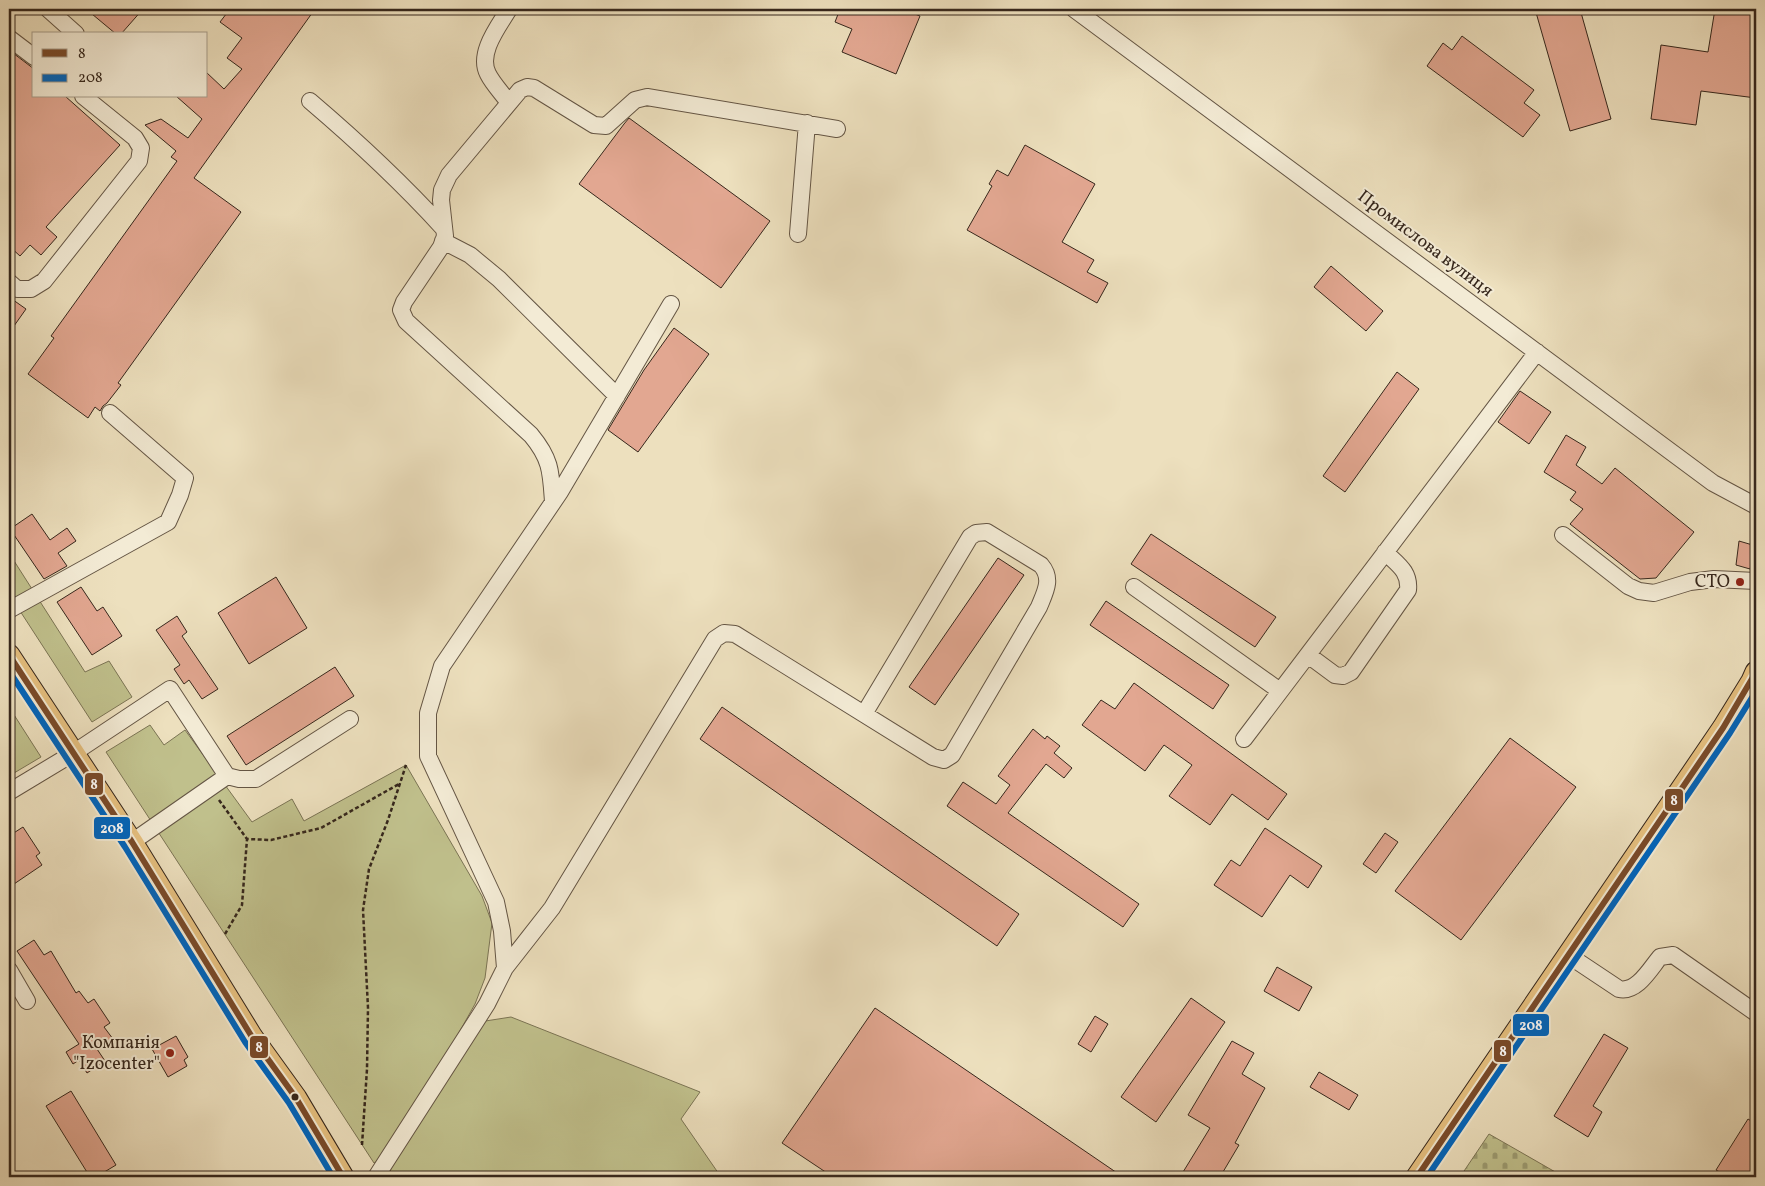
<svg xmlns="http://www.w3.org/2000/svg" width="1765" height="1186" font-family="Vollkorn,serif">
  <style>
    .green { fill: #c0c08c; stroke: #7b7454 }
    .cemetery { fill: url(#cemetery-stones); stroke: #7b7454 }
    .building { fill: #e2a791; stroke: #36271c }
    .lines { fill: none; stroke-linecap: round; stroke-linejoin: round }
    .minor-casing { stroke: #645544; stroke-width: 18 }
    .major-casing { stroke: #36271c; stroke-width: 23 }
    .path { stroke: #36271c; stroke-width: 2.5; stroke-dasharray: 4 2.5; stroke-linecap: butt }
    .minor { stroke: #f3ebd5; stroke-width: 16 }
    .major { stroke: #e6c07f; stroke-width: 21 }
    .bus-1-casing { stroke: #f3ebd5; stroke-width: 10 }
    .bus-2-casing { stroke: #f3ebd5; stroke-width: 10 }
    .bus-1 { stroke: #7a4b2a; stroke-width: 6 }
    .bus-2 { stroke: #0065bd; stroke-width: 6 }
    .poi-dot { fill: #8f2418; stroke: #f3ebd5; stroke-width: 2 }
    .bus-dot { fill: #36271c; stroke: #f3ebd5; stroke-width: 2 }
    .labels { text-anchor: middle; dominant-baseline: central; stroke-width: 4; stroke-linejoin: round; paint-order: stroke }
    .street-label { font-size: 18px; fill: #36271c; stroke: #f3ebd5 }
    .poi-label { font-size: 18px; fill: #36271c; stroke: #f3ebd5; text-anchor: end }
    .line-badge { stroke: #f3ebd5; stroke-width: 2 }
    .badge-label { font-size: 14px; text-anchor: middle; font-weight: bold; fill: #fff }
  </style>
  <defs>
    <pattern id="cemetery-stones" width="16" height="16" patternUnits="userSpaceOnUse" patternTransform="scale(1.25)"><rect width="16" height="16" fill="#c0c08c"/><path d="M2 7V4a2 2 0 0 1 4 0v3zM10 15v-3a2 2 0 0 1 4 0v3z" fill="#9d9c72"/></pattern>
  </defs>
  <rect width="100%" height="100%" fill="#ede0be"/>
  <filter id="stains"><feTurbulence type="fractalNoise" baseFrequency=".004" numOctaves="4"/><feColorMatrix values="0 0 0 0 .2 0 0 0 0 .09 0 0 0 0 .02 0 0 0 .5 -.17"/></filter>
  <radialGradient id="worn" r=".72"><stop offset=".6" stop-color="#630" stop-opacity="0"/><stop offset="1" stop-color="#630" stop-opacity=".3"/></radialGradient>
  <path class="green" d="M9,553L85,672L109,661L132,697L92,722L9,594Z
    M9,707L41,757L9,776Z
    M150,725L164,745L185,730L252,822L292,799L304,821L406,765L482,896L492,923L485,978L475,1004L391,1154L374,1163L106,752Z
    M511,1017L700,1092L681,1119L721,1177H389L394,1154L479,1022Z"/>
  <path class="cemetery" d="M1489,1134L1564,1177H1460Z"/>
  <path class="building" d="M86,9H143L121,34H116Z
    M230,9H315L194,178L241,212L118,383L121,385L107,403L103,406L100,411L95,407L88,418L28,374L54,338L51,336L177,161L171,157L176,151L145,125L161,119L188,138L202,119L176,96H206V72L224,89L242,69L227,58L242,38L220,22Z
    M840,9H902L920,16L896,74L842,52L852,29L835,22Z
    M1535,9H1580L1611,119L1570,131Z
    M1715,9H1756V98L1701,91L1696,125L1651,119L1661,45L1708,52Z
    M1462,36L1534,90L1524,103L1540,115L1523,137L1427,66L1443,43L1452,50Z
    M9,50L34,69V96H65L120,145L46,227L57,237L41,255L30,245L20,256L9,246Z
    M629,118L770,221L721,288L579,184L624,124Z
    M1025,145L1095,184L1062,242L1094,260L1087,272L1108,283L1097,303L967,230L992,186L989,184L997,170L1008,176Z
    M1331,266L1383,311L1366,331L1314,287Z
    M9,297L26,309L9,333Z
    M674,328L709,354L638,452L608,430L644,370Z
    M1397,372L1419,389L1345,492L1323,476Z
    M1520,391L1551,412L1529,444L1498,422Z
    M1566,435L1586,447L1576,465L1602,484L1615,468L1694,532L1656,578L1640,579L1570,524L1583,509L1570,500L1576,492L1544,472Z
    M32,514L50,540L67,528L76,541L58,553L67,566L44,579L10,529Z
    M1151,534L1276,617L1255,647L1131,564Z
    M1739,541L1756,546L1750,569L1736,565Z
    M998,558L1024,575L935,705L909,687Z
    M276,577L307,628L249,664L218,613Z
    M81,587L97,611L103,607L122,636L92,655L57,602Z
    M1106,601L1229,685L1213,709L1090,625Z
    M177,616L187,632L182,636L218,689L202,699L189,680L184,684L174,669L180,665L156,630Z
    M335,667L354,696L246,765L227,736Z
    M1134,683L1287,794L1268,820L1232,794L1210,825L1169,796L1192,765L1164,745L1145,771L1082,725L1101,700L1115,709Z
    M722,707L1019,914L997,946L700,739Z
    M1033,729L1045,739L1047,736L1060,746L1054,753L1072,768L1064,778L1046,764L1008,813L1139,904L1123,927L947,806L963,782L996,804L1010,785L998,776Z
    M1510,738L1576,787L1461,940L1395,891Z
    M23,827L40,853L36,856L42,865L14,884L9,876V836Z
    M1265,828L1322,866L1308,888L1290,875L1262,917L1214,885L1231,860L1240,866Z
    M1385,833L1398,842L1376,873L1363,864Z
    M34,940L44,955L51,951L76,993L79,991L88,1003L94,999L110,1023L104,1027L113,1039L97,1049L105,1061L87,1073L79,1060L73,1064L66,1052L79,1044L17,951Z
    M1277,967L1312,987L1299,1011L1264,991Z
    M1191,998L1225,1022L1156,1122L1121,1097Z
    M875,1008L1123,1177H833L782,1143Z
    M1095,1016L1108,1024L1091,1052L1078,1044Z
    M1604,1034L1628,1048L1593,1106L1602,1112L1588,1137L1554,1116Z
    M176,1036L188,1057L184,1060L187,1066L168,1077L152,1049Z
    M1232,1041L1254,1053L1242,1074L1265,1088L1235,1143L1239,1145L1220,1177H1180L1210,1128L1188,1115Z
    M1319,1072L1358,1095L1349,1110L1310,1087Z
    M71,1091L116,1165L96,1177H90L46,1106Z
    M1748,1119L1756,1124V1177H1729L1716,1170Z"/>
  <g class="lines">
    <defs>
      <path id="minor" d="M48,9L76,34
        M509,9C499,26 477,53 488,74C493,84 502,93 509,103
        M1074,9L1713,483L1756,506
        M9,38L34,57
        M310,101C357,141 402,183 444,229
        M798,234L807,123
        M443,241L470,255L499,279L617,396
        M9,282L17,289H31L44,281L139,161L141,148L135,138L83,96
        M553,502C551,472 551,459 531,435L406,321L401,310L404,302L441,247L445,236L441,200L442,190L449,175L520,90L527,87L534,88L594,125L606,126L635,100L647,97L837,129
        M1563,535L1628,586L1639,591L1654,593L1690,582L1714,579L1756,581
        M1134,587L1280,691
        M9,610L168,522L180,495L185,478L110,413
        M1308,655L1335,675L1343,676L1351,672L1408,590C1410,571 1397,564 1385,552
        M1244,739L1537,352
        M9,792L72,754L170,689L227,776L239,779H256L350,719
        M132,842L227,776
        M1568,955L1619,989C1637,993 1650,969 1660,957L1673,955L1756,1013
        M505,968L552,908L715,639L724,633L735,634L933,757L944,760L952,755L1039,607C1045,592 1053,579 1041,565L987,532L976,533L970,537L864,714
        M9,970L27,1001
        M376,1177L487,1004L505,968L502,931L496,902L428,756V713L442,666L560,492L671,304"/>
      <path id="major" d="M9,655L132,842L252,1037L296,1098L343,1177
        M1417,1177L1723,728L1752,681L1756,672"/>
    </defs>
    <use href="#minor" class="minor-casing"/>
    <use href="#major" class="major-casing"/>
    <path class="path" d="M219,800L247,839
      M225,934L242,905L247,839L271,840L321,828L399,784
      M362,1145L367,1069L368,1008L363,910L369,869L388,820L406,765"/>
    <use href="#minor" class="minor"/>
    <use href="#major" class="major"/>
    <defs>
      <path id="bus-1" d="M9,655L132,842L252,1037L296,1098L343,1177
        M1417,1177L1723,728L1756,672"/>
      <path id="bus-2" d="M9,671L125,847L245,1042L289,1103L333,1177
        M1427,1177L1730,733L1756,691"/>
    </defs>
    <use href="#bus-1" class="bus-1-casing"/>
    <use href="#bus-2" class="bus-2-casing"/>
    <use href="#bus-1" class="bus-1"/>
    <use href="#bus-2" class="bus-2"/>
  </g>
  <g class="poi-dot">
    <circle cx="1740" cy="582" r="5"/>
    <circle cx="170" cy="1053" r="5"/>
  </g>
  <circle class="bus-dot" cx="295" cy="1097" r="4.5"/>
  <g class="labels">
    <g class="street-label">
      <text transform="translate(1425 244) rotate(37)">Промислова вулиця</text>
    </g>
    <g class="poi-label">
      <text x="1730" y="582">СТО</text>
      <text x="160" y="1043">Компанія<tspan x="160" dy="21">"Izocenter"</tspan></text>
    </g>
  </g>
  <g class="line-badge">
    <rect x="84" y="772" width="20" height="24" rx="5" fill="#7a4b2a"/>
    <rect x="1664" y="788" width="20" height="24" rx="5" fill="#7a4b2a"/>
    <rect x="93" y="816" width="38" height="24" rx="5" fill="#0065bd"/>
    <rect x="1512" y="1013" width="38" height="24" rx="5" fill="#0065bd"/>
    <rect x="249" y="1035" width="20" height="24" rx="5" fill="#7a4b2a"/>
    <rect x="1493" y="1039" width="19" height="24" rx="5" fill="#7a4b2a"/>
  </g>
  <g class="badge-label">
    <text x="94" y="789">8</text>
    <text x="1674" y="805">8</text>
    <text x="112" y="833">208</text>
    <text x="1531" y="1030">208</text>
    <text x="259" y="1052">8</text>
    <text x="1503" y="1056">8</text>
  </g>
  <rect width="1765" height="1186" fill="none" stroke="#ede0be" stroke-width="30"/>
  <rect x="10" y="10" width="1745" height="1166" fill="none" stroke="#36271c" stroke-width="2.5"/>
  <rect x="15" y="15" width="1735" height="1156" fill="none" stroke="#36271c"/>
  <rect x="32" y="32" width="175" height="65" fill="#f3ebd5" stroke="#a79d8b"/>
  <rect x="42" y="49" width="25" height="8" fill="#7a4b2a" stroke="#a79d8b"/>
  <text x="78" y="58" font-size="15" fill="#36271c">8</text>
  <rect x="42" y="74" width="25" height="8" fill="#0065bd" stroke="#a79d8b"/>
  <text x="78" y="82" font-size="15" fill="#36271c">208</text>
  <rect width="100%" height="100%" filter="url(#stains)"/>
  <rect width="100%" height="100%" fill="url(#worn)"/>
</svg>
